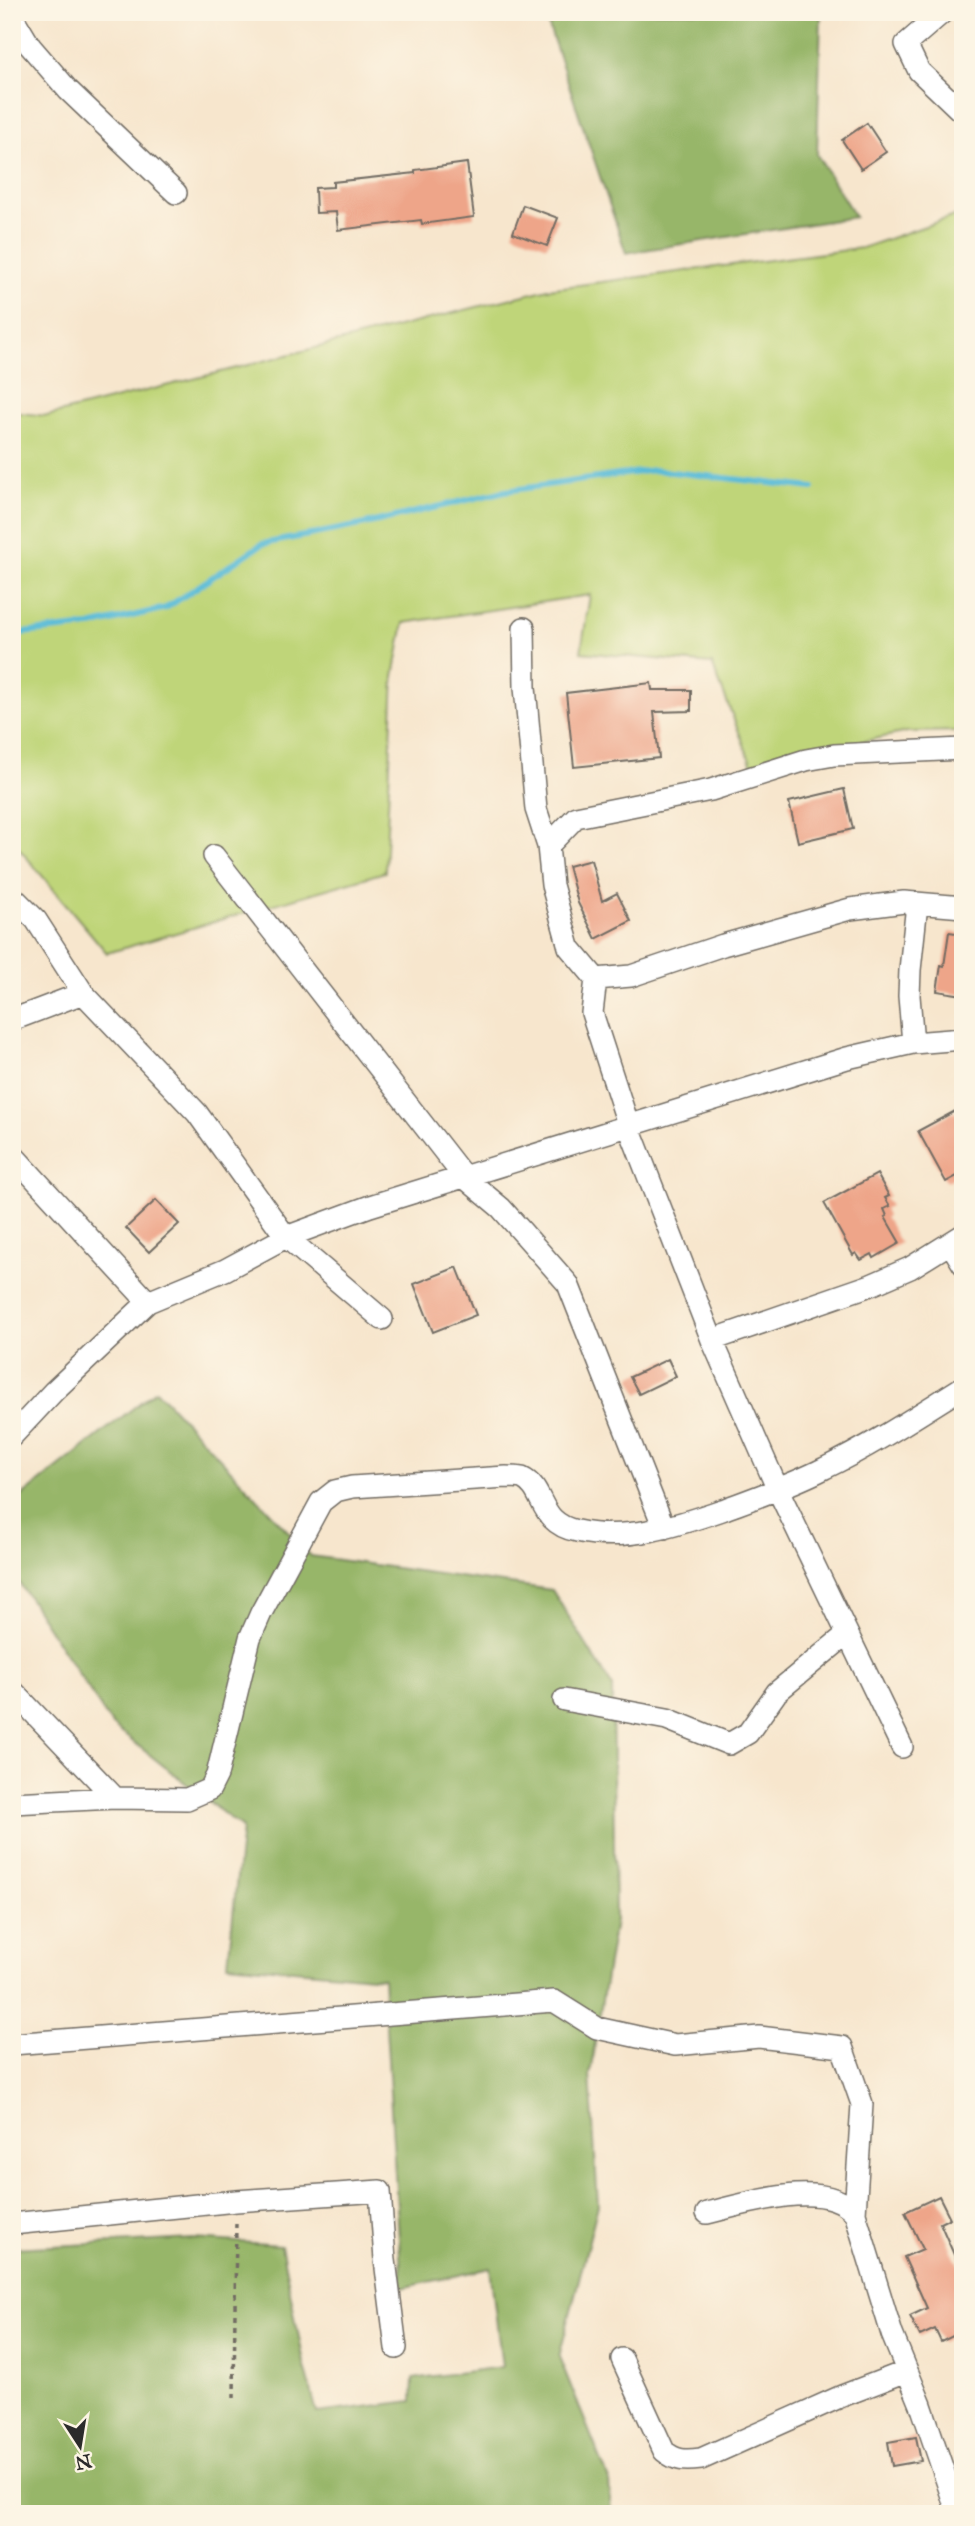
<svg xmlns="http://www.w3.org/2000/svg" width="975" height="2526" font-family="'IM FELL Great Primer',serif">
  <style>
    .green { fill: #bfd579; stroke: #758052; stroke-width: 2 }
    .forest { fill: #97b669; stroke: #61704a; stroke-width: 2 }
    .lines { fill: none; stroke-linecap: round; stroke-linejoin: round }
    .stream { stroke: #5abcd8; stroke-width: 6 }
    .building { fill: #eea589 }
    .minor-casing { stroke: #726c64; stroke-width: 24 }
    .path { stroke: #726c64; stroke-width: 3.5; stroke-dasharray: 5 5; stroke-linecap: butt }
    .minor { stroke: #fff; stroke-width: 21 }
  </style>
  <rect width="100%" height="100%" fill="#fcf5e5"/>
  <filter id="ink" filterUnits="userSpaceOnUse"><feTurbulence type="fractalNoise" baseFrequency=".0143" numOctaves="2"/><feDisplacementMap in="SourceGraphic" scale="14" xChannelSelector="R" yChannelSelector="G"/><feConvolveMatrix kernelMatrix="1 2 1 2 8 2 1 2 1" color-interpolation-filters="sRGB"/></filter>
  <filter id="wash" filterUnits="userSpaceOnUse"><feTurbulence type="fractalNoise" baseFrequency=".00686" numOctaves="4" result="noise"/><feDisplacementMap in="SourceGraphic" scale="28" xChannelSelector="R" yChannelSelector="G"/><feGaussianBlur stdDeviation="1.57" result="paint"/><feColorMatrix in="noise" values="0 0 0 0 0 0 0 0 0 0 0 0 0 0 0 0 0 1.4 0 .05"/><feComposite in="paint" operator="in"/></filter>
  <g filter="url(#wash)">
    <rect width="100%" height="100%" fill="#f7e6cd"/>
    <path class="green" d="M963,213V731L907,732L752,765L712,664L581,652L590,595L404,623L394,676L385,872L107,953L12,840V412L47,416L548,289L862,248Z"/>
    <path class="forest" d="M544,12H821L817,155L855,217L626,253Z
      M156,1390L311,1556L552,1590L612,1686L615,1921L590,2074L598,2205L559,2357L609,2480L611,2514H12V2248L194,2239L281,2245L304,2363L317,2413L412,2401L413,2379L502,2367L490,2268L402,2288L383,1978L228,1964L242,1828L112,1725L12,1572V1504Z"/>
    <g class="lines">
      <path class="stream" d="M12,634L90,626L166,608L262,544L361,525L505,491L654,470L813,488"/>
    </g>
    <g id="blocks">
      <path class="building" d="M867,123L886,152L861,169L842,140Z
        M467,163L474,217L422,224L421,220L338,230L336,212L316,213L315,188L333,187V182L415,173V170Z
        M523,205L558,218L547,246L513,233Z
        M651,683L652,690H691V711L654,712L659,758L574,767L566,693Z
        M844,789L853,829L798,842L789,802Z
        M591,860L602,901L617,893L631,921L596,939L578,903L568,866Z
        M949,932L963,934V995L937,991L941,965L944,966Z
        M955,1111L963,1125V1173L946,1182L918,1131Z
        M877,1174L889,1196L885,1198L890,1206L884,1209L887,1216L885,1217L900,1243L874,1258L872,1254L861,1260L856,1253L853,1255L824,1203Z
        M156,1200L179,1224L149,1252L126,1228Z
        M457,1267L476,1315L433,1332L414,1284Z
        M668,1359L676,1376L639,1394L630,1377Z
        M939,2196L950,2218L940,2223L963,2275V2331L941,2342L935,2329L920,2336L910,2316L927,2308L904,2257L923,2249L905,2212Z
        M916,2437L921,2461L892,2466L888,2442Z"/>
    </g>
  </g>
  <g filter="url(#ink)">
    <use href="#blocks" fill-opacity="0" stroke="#726c64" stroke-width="2"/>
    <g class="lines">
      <defs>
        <path id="minor" d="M943,12L906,44L919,71L963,113
          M12,16L30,46L68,90L176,193
          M524,628L525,687L536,809L548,846
          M214,856L464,1177L501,1208L568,1284L664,1528
          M12,896L36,920L83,993
          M596,979L569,947L552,885L548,846L576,817L711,790L806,760L834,755L963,749
          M12,1020L83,993L197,1113L286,1237L382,1319
          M913,1043L909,996L910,970L917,904
          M12,1154L148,1302
          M950,1243L963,1264
          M712,1340L871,1285L910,1268L963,1235
          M12,1436L54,1391L148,1302L225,1270L286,1237L370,1206L847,1058L913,1043L963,1039
          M12,1690L115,1798
          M564,1700L667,1719L729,1744L748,1733L777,1692L847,1634
          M902,1747L778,1490L712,1340L629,1127L592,1013L596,979L631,976L723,945L850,909L904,902L963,907
          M12,1803L115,1798L187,1799L210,1789L217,1775L250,1638L261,1613L321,1502L335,1491L352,1487L506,1477C511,1477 517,1477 522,1478C546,1489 537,1523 577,1531C626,1542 676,1526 722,1510C757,1497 792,1485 825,1468C873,1445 918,1415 963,1387
          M12,2044L554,2001L597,2028L675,2045L759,2037L842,2047L862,2104L855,2213
          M707,2213C746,2204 825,2177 855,2213L892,2334L921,2405L958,2514
          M12,2224L236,2201L380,2191L385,2260L396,2348
          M622,2359L664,2451C676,2461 685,2461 701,2459L842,2396L907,2371"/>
      </defs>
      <use href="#minor" class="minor-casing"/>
      <path class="path" d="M234,2398L236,2221"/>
      <use href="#minor" class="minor"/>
    </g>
  </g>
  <rect width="975" height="2526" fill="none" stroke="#fcf5e5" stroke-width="42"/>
  <g transform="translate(80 2446) rotate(168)" stroke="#fcf5e5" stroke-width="5" paint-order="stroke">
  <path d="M0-5L12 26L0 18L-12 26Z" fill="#2b2b2b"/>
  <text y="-10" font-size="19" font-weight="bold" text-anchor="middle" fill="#2b2b2b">N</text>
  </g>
</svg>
